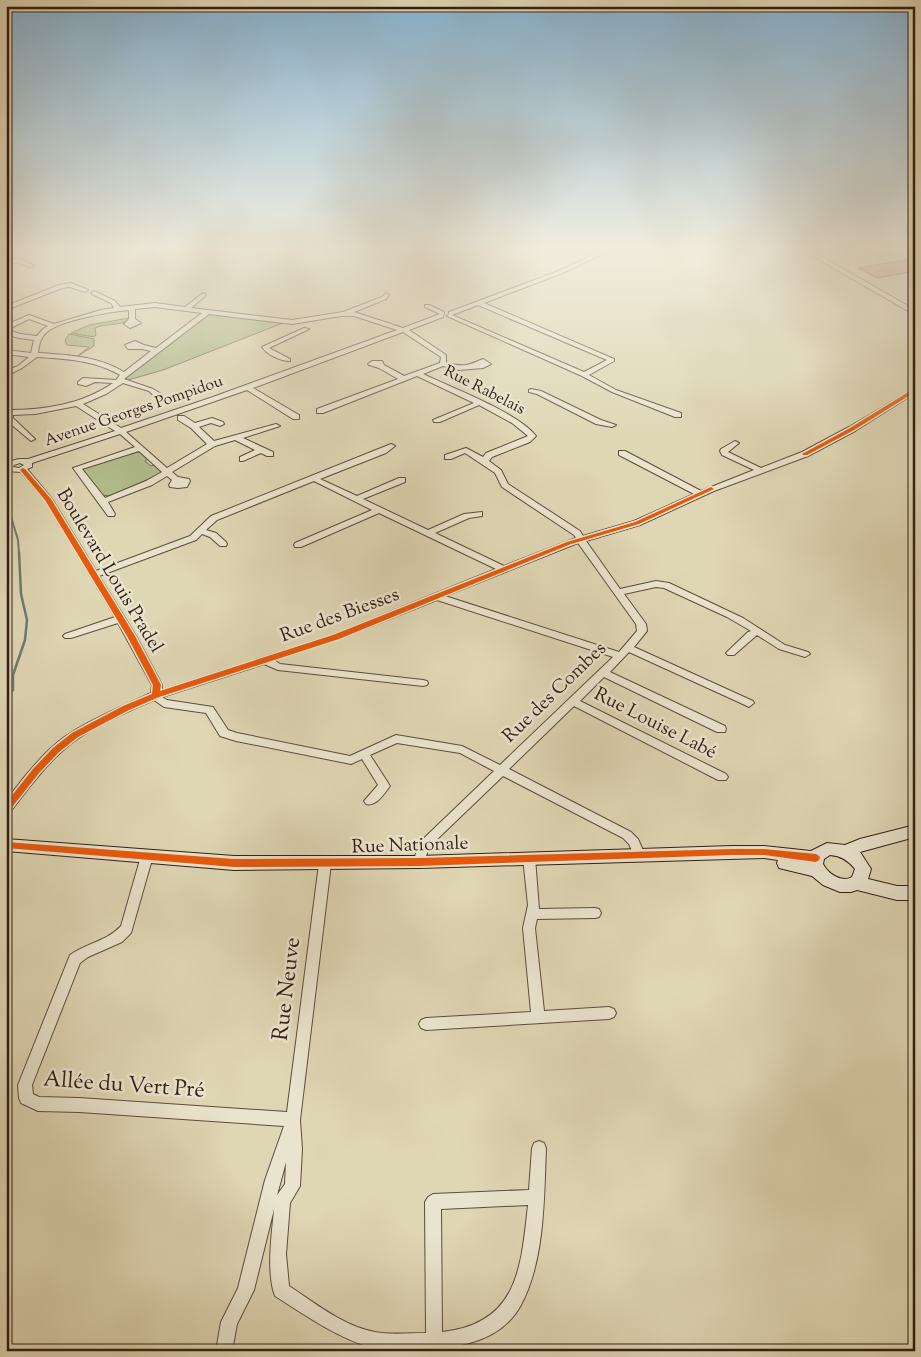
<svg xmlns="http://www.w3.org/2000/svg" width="921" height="1357" font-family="'Sorts Mill Goudy',serif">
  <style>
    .green { fill: #b2be8d; stroke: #726e51 }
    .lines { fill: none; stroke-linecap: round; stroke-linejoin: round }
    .stream-far1 { stroke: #6f7977; stroke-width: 2 }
    .stream { stroke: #6f7977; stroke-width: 2.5 }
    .building { fill: #c8865f; stroke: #321e15 }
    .minor-casing { stroke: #5d4c3d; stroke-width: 2 }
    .secondary-casing { stroke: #321e15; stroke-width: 2 }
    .minor { fill: #eae4ce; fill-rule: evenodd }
    .secondary { fill: #eae4ce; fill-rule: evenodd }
    .cycleway-casing { stroke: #eae4ce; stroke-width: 3 }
    .cycleway { fill: #e8590c; fill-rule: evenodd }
    .labels { text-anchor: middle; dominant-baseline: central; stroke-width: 5; stroke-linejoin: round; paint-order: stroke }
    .far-street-label { font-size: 16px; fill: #321e15; stroke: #eae4ce }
    .street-label { font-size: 19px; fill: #321e15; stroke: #eae4ce }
    .near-street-label { font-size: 22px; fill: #321e15; stroke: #eae4ce }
  </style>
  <rect width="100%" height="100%" fill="#dfd6b4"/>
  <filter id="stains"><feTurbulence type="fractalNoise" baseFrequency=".004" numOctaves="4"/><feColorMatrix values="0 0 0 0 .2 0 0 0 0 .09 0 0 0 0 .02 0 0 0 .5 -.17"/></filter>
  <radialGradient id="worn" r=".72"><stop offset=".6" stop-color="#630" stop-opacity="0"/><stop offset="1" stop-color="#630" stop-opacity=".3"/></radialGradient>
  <path class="green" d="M214,313L283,323L163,370L128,380L126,378L207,315Z
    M129,318L130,320C118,326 106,323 95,328L96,335L94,337L71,333L89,325Z
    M69,334L94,339V346L76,357L89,347L67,345L65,340Z
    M137,452H141L148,459L145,461L151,466L154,465L161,471L160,474L110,496L101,495L82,470L88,466Z"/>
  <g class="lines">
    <path class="stream-far1" d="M6,500L18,540L19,553"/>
    <path class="stream" d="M6,698L13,690V675L25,640L27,620L21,594L19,552"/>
  </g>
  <path class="building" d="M915,258V271L877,278L858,268Z"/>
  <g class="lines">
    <defs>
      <path id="minor" d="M6,248H14L6,252Z
        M607,248H615L565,272L484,303L614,359V361L589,375L616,390L681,413V417H675L612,392L582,376L447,316L449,314V312L561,270ZM478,305L607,360L584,372L452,315Z
        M799,248H807L915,310V315Z
        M18,258L33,265L34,266L29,267L17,262L6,265V261Z
        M71,283L88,290L85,292L70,287L62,288L6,310V306L59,285Z
        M94,291L115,301L120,307L155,303L185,307L203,293L205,294V296L191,308L292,320L343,312L382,297L386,293L389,295L386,299L354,312L403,328L440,314L425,307V305H429L444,312L443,317L409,330L446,355V363C464,367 467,366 483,359L491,364L483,368L459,370L443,366L423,374C452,388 517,412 536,436L530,442L492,457L489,461L501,470L508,484L580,531L583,536L634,521L694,494L619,455V451H625L701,491L754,470L722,455L720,451L721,449L735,441L739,443L728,452L761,468L802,452L849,427L915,388V393L855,431L808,456L714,491L640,525L586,541L620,589L656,581L669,583L743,618L785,645L808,652L810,654L805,657L779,649L757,635L734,655H728L726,653L728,651L748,632L751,631L727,617L664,588L656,587L624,594L646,624L647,631L634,647L753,701L754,703L749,707L745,705L629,652L610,672L725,726L726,729L725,732H717L604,677L580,701L726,774L728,777L726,780H718L574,706L509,769L631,832L638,839L645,855L643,858L639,860L635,858L629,844L623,838L503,776L429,847L423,865L419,867L415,865L413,862L420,842L494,771L460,753L397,743L370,755L390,786C384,794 376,807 366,804L364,801L378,785L362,759L351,764L236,741L220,736L206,713L164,707L154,700C122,714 85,729 60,753C41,770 26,792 10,812L6,813C6,796 12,794 22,780C36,763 52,744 72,732C96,717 124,705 151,693L152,685L118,623L71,638H65L63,636L65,634L115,617L45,500L21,472L6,471L7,462L19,459H28L115,431L76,406L35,414L13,415V418L35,439L31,441L6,420V410C44,410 81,405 113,383L95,382L86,386L78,384V382L83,378L116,380L120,375C94,360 66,359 37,357L22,368L6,376V371L18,366L29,357L6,354V350L31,353L34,340L19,338L6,334V325L29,315L54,324L101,310L114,308L111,303L92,294L91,293ZM155,307L202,313L156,348L144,345L135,341L125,345L128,349H142L151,351L124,372C98,356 68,355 38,353C39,345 40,338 47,332C61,320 109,312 129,310V319L124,324L130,328L141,323L135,319V309ZM209,314L292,324L341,316H354L397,330L213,397L121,428L83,404L106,394L123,383L149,391L157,399H163V395L153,389L124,379ZM29,319L48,326L43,329L37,336L20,334L11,331V328ZM403,332L441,357L440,363L404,376L384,365L382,361H372L368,364L369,365L379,368L398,379L317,409V413H323L417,376L474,403L433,420L434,422H440L479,405L512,423L528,436L486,453L483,457L466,448L445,455V459H451L465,453L495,473L502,487L574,535L576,538L504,566L435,533L469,518L482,516V512L464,514L428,530L363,499L405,482V478H399L357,496L320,479L386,453L395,446L391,444L211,516L190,536L96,571L52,499L27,469L32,467V463L120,434L135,447L73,468L108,516H114L115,514L108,502L152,485L167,476L172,480L169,485L170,487L178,488L187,487L190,481L189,479L178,477L172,472L215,446L235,440L255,450L240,457V461H243L261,453L267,456H273V452L243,438L280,426L276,424L214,441L199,427L211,423L220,426L224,424L223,422L212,418L195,423L184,416H178V420L191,428L207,444L167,468L126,432L247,390L293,419H299V415L253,388ZM139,451L162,472L146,481L105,498L82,469ZM20,463L24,465L19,468L13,467L14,465ZM314,481L372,510L295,543L294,545L295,547H301L379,513L496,569L333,635L162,690V685L136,636L99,576L196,540L202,534L210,537L220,546H226L227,544L226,542L216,533L206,530L217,520ZM578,543L636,624L637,631L619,652L445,596ZM437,600L613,657L500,765L462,746L396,735L350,756L237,733L228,730L213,707L167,700L162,697L264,664L278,670L423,686L427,685L428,683L427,681L423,680L280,664L274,660L339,639Z
        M304,328L309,329L269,348L290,359V361C281,361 267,355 262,347Z
        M531,389L541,391L601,420L616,425L612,427L596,424L537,394L529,392V390Z
        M147,851L151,853L153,856L131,933L122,942L88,957L80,963L32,1085L33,1094L39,1097L79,1098L287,1112L319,864L321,861L325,859L329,861L331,864L300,1120L302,1149L300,1186L290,1203L286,1254L289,1286C315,1303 343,1326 375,1332C391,1335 409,1333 426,1333L425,1202L428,1197L433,1194L529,1190L532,1148L534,1143L539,1141L544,1143L546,1148C544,1197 545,1260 521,1305C499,1346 447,1350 406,1349C394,1349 381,1351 369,1347C334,1336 305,1315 275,1296C266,1273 272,1233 274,1209L254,1290L237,1324L232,1351H216L221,1322L238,1288L265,1180L284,1126L79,1112L38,1111L21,1103L19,1098L18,1085L70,955C87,943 107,941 121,926L141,856L143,853ZM286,1162L285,1184L277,1195ZM528,1205C521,1268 518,1324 442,1332L441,1209Z
        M529,853L533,855L535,858L539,909L595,908L599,909L601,913L599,917L595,918L537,919L535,928L544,1011L609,1007L614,1009L616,1013L614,1017L609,1019L426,1030L421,1028L419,1024L421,1020L426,1018L531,1012L523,928L528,905L523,858L525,855Z"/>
      <path id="secondary" d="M915,825V837L860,852L871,869L868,879L897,886H915V900H897L857,890L851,892H840L823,885L812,876L779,868L777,863L778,860L764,858L419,868L234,870L6,851V839L234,856H419L732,846H764L811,851L827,843L845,845L860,839ZM830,855C841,856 848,860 855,869L852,877C842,883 828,874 823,864L824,859Z"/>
    </defs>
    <use href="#minor" class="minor-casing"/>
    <use href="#secondary" class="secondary-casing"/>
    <use href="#minor" class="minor"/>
    <use href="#secondary" class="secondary"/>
    <defs>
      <path id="cycleway" d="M915,388V392L854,430L807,455H803L802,454L850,428Z
        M23,468L25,469L51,499L135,636L161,685L160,691L333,635L567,542L635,522L709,488L711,487L714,489L639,524L571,544L339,639L159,697L129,710L78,737L59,752L39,773L9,811L6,812V803L33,769L53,748L72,733L123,706L152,694L153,685L127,636L45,500L20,470Z
        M6,842L234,859L419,858L732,849H764L816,854L819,856L820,858L819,860L816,862L764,855H732L419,866L234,867L6,848Z"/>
    </defs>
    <use href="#cycleway" class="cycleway-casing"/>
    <use href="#cycleway" class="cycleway"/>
  </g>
  <linearGradient id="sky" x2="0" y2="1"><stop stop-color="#88b5d5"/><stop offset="0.57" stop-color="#f1eddd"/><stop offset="1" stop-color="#f1eddd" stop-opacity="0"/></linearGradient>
  <rect width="921" height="438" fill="url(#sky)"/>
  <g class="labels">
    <g class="far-street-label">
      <text transform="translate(484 391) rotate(27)">Rue Rabelais</text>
      <text transform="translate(134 412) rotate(-19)">Avenue Georges Pompidou</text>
    </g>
    <g class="street-label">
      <text transform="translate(109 571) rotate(59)">Boulevard Louis Pradel</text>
      <text transform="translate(340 616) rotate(-20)">Rue des Biesses</text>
      <text transform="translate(555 693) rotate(-44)">Rue des Combes</text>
      <text transform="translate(655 724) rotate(27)">Rue Louise Labé</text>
      <text transform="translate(410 846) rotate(-2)">Rue Nationale</text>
    </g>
    <g class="near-street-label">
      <text transform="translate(288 989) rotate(-83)">Rue Neuve</text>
      <text transform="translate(124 1086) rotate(4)">Allée du Vert Pré</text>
    </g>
  </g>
  <rect width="921" height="1357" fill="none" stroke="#dfd6b4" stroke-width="25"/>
  <rect x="8" y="8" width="906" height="1342" fill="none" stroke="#321e15" stroke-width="2.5"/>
  <rect x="12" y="12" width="896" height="1332" fill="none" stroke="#321e15"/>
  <rect width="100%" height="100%" filter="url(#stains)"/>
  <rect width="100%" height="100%" fill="url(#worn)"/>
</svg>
